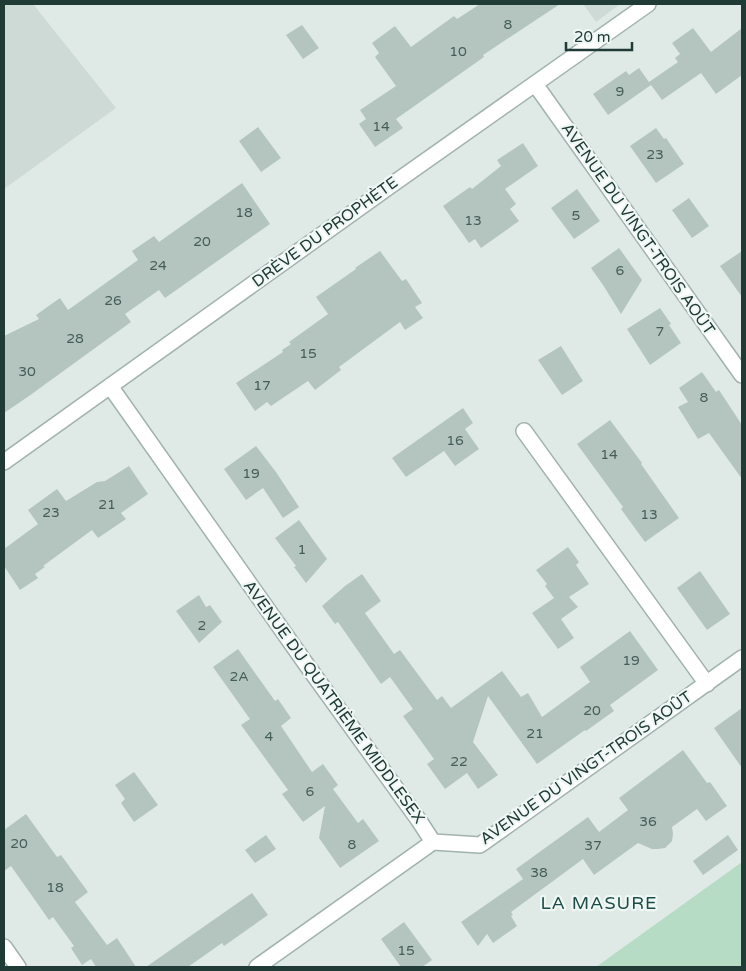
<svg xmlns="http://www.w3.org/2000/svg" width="746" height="971" font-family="'Varela Round',sans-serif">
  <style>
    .built { fill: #cddad5 }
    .green { fill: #b7dcc5 }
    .building { fill: #b4c5bf }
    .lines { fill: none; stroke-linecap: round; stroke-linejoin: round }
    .minor-casing { stroke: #a2b2ae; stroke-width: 18 }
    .minor { stroke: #fff; stroke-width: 15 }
    .labels { text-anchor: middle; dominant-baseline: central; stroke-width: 4.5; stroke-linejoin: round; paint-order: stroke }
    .number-label { font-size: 14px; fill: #455d58 }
    .street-label { font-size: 16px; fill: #203a36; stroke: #eff7f4 }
    .neighbourhood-label { font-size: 18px; letter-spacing: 1px; fill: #1c4c45; stroke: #eff7f4 }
  </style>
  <rect width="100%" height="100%" fill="#dfeae6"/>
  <path class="built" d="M4,4H33L116,108L4,189Z
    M583,4H620L596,22Z"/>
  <path class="green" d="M742,862V967H596Z"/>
  <path class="building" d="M480,4H560L483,55L484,57L396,119L403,128L375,147L359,124L366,119L360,110L396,86L375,57L379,53L372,43L395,26L411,47L454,16L457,19Z
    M302,25L319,48L303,59L286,35Z
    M693,28L711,52L742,28V75L716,94L701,73L662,100L651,85L608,115L593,94L626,71L629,75L639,68L649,82L678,62L675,58L680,54L672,43Z
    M258,127L281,158L261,172L239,141Z
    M656,128L664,139L666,138L684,164L656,183L630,146Z
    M523,143L538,166L505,189L516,204L510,209L519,221L481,248L475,239L469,243L443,206L470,187L472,189L501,166L497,160Z
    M242,183L270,224L165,298L159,290L125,314L131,322L29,396L4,413V336L39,319L36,315L60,298L68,310L138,260L132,251L154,236L159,242Z
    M577,189L600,221L574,239L551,208Z
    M689,198L709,226L692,238L672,210Z
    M619,248L642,280L621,314L603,285L591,268Z
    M380,251L402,281L406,279L422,303L415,307L423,318L405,330L400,322L339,367L341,370L315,390L308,381L271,406L267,402L255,411L236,383L283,352L282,350L291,344L289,342L328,314L316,297L356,269L355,268Z
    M742,251V297L720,266Z
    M660,308L671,324L669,325L681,343L650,365L627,329Z
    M561,346L583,381L562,395L538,360Z
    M702,372L716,392L719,390L742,425V479L709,433L698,439L678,407L688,402L679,388Z
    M463,408L473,423L465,429L479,449L455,466L444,451L406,477L392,458Z
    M610,420L642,463L641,464L679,518L645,542L621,509L623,507L577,444Z
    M256,446L276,472L299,507L283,518L263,488L246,500L224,469Z
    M129,466L148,494L121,513L126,519L98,538L92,530L43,566L45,567L35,574L38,578L20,590L4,566V549L38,524L28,510L57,489L66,501L97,482L105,481Z
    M299,520L327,559L306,583L294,567L296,566L275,538Z
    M568,547L579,562L576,565L589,584L569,597L578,607L561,619L574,638L558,649L532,613L554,598L545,586L547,584L536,570Z
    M700,571L730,614L707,630L677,588Z
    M362,574L381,601L365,613L394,654L400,650L437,700L442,696L451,708L502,671L521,697L528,693L542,717L590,682L580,667L630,631L658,670L610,705L614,711L586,731L585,730L537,764L488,696L473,742L498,775L478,789L467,773L445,789L427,764L434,759L403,716L413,709L390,677L381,684L338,622L335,624L322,606L345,586Z
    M199,595L206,607L210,605L222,622L199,643L176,611Z
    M238,649L275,701L278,699L291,718L281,726L312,772L323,764L338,785L333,789L358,823L363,819L379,841L340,868L319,838L325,806L303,822L282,794L288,790L241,725L250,719L213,667Z
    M742,708V768L714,728Z
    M683,750L707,783L710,782L727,806L706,821L697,809L672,827L673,834L672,841L665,848L658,849H652L638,843L594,875L583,859L511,912L513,915L511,916L517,926L493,943L487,934L478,946L461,922L523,879L516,869L588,817L599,832L628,810L619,798Z
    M134,772L158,805L134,822L121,803L125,799L115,785Z
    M26,814L57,857L61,855L88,892L75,902L107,945L117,938L136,967H96L91,959L82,965L71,948L74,946L53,917L49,920L11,866L4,871V830Z
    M266,835L276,849L255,863L245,850Z
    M728,835L738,850L703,875L693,861Z
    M252,893L268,915L224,946L222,943L188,967H146Z
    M404,922L432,960L422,967H401L381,939Z"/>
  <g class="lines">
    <defs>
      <path id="minor" d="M535,84L742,375
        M110,386L306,664L418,819L433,842
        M524,431L707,684
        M4,462L390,186L648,4
        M433,842L480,845L742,658
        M4,947L18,967
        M257,967L433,842"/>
    </defs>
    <use href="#minor" class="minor-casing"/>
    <use href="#minor" class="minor"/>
  </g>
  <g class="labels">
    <g class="number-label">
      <text x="508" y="24">8</text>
      <text x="458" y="51">10</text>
      <text x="620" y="91">9</text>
      <text x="381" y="126">14</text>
      <text x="655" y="154">23</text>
      <text x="244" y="212">18</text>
      <text x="576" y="215">5</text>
      <text x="473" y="220">13</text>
      <text x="202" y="241">20</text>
      <text x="158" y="265">24</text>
      <text x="620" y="270">6</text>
      <text x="113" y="300">26</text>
      <text x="660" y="331">7</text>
      <text x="75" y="338">28</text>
      <text x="308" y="353">15</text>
      <text x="27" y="371">30</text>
      <text x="262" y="385">17</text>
      <text x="704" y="397">8</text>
      <text x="455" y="440">16</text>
      <text x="609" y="454">14</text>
      <text x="251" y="473">19</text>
      <text x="107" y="504">21</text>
      <text x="51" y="512">23</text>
      <text x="649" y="514">13</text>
      <text x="302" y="549">1</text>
      <text x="202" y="625">2</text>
      <text x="631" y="660">19</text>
      <text x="239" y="676">2A</text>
      <text x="592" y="710">20</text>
      <text x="535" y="733">21</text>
      <text x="269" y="736">4</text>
      <text x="459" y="761">22</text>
      <text x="310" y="791">6</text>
      <text x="648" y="821">36</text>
      <text x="19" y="843">20</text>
      <text x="352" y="844">8</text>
      <text x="593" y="845">37</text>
      <text x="539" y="872">38</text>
      <text x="55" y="887">18</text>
      <text x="406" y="950">15</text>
    </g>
    <g class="street-label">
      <text transform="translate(638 229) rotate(55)">AVENUE DU VINGT-TROIS AOÛT</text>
      <text transform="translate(325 232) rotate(-36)">DRÈVE DU PROPHÈTE</text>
      <text transform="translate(334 702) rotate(54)">AVENUE DU QUATRIÈME MIDDLESEX</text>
      <text transform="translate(586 768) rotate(-35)">AVENUE DU VINGT-TROIS AOÛT</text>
    </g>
    <g class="neighbourhood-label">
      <text x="599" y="903">LA MASURE</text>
    </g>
  </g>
  <rect width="746" height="971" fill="none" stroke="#203a36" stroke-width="10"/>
  <path d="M566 42v8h66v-8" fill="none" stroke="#203a36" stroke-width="2.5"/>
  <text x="574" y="42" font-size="15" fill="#203a36" stroke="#eff7f4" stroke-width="4" paint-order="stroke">20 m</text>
</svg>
